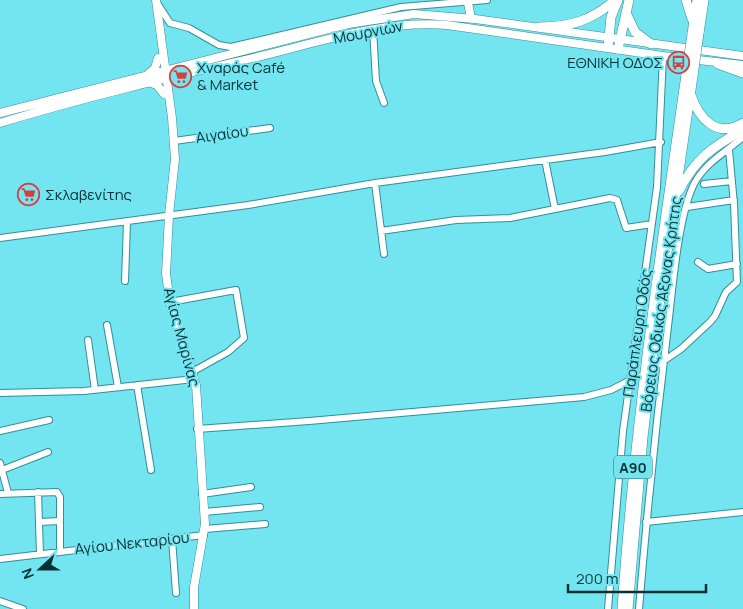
<svg xmlns="http://www.w3.org/2000/svg" width="743" height="609" font-family="Manrope,sans-serif">
  <style>
    .lines { fill: none; stroke-linecap: round; stroke-linejoin: round }
    .minor-casing { stroke: #338e97; stroke-width: 8 }
    .major-casing { stroke: #338e97; stroke-width: 9 }
    .highway-casing { stroke: #338e97; stroke-width: 10 }
    .minor { stroke: #fff; stroke-width: 6 }
    .major { stroke: #fff; stroke-width: 8 }
    .highway { stroke: #fff; stroke-width: 9 }
    .highway-bridge-casing { stroke: #338e97; stroke-width: 10; stroke-linecap: butt }
    .highway-bridge { stroke: #fff; stroke-width: 9 }
    .labels { text-anchor: middle; dominant-baseline: central; stroke-width: 4; stroke-linejoin: round; paint-order: stroke }
    .shield { fill: #72e5f1; stroke: #29666d; stroke-width: 1 }
    .shield-label { font-size: 14px; font-weight: bold; fill: #0a3034 }
    .street-label { font-size: 15px; fill: #0a3034; stroke: #72e5f1 }
    .poi-label { font-size: 15px; fill: #0a3034; stroke: #72e5f1; text-anchor: start }
  </style>
  <rect width="100%" height="100%" fill="#72e5f1"/>
  <g class="lines">
    <defs>
      <path id="minor" d="M157,3L170,23L189,28L219,45L231,47L401,7L487,0
        M373,29L376,81L384,103
        M174,141L270,128
        M545,160L555,209
        M375,183L384,254
        M704,184L732,181
        M687,207L734,200
        M381,231L456,220L510,218L610,198L617,200L626,228L652,224
        M0,238L248,205L375,183L605,152L661,142
        M698,262L708,269L737,264
        M125,281L127,222
        M170,302L236,290L244,338L228,352L192,372
        M107,325L118,387
        M88,340L95,390
        M656,366L681,349L710,322L715,316L726,292L737,282L734,204L729,150
        M137,385L151,470
        M0,393L84,391L194,379
        M197,429L309,421L584,397L611,390L638,376
        M0,431L49,420
        M0,463L8,493
        M2,470L48,452
        M38,492L40,554
        M0,494L57,492L60,497V551
        M202,494L251,487
        M204,512L260,507
        M39,522L60,521
        M646,522L743,512
        M205,529L265,524
        M172,539L176,593
        M0,559L204,535
        M0,601L23,609
        M608,609L623,431L657,187L663,56
        M639,609C647,512 657,415 669,318C673,282 679,214 694,184C705,163 726,152 743,137"/>
      <path id="major" d="M156,0L172,118L175,159L169,215L166,274L170,302L196,385L205,524L194,587V609
        M468,3L471,18
        M148,74L155,68L158,58
        M148,82L157,85L164,94
        M0,113L348,24L414,14L475,19L743,56
        M0,123C85,97 171,77 257,57C320,42 382,20 447,25L663,56L743,65"/>
      <path id="highway" d="M686,0L692,19
        M627,15L635,32L651,44
        M539,27C570,27 591,21 615,0
        M699,33L704,0
        M692,34L697,0
        M608,47L611,17L618,0
        M618,49L629,0
        M718,64L743,73
        M691,95C699,119 717,139 743,123
        M679,191C695,159 712,147 743,130
        M622,609C634,430 660,253 686,75
        M628,609L643,437L656,327L693,76"/>
    </defs>
    <use href="#minor" class="minor-casing"/>
    <use href="#major" class="major-casing"/>
    <use href="#highway" class="highway-casing"/>
    <use href="#minor" class="minor"/>
    <use href="#major" class="major"/>
    <use href="#highway" class="highway"/>
    <defs>
      <path id="highway-bridge" d="M686,75L692,34
        M693,76L699,33"/>
    </defs>
    <use href="#highway-bridge" class="highway-bridge-casing"/>
    <use href="#highway-bridge" class="highway-bridge"/>
  </g>
  <defs>
    <symbol id="bus-ring" viewBox="-11 -11 22 22"><circle r="9.5" fill="#72e5f1" stroke="#d04140" stroke-width="1.5"/><path d="M-5-6H5V4H4V6H2V4H-2V6H-4V4H-5ZM-3.5-4V0h7V-4ZM-3.5 1.2v1.5H-2V1.2ZM2 1.2v1.5H3.5V1.2Z" fill="#d04140"/></symbol>
    <symbol id="supermarket-ring" viewBox="-11 -11 22 22"><circle r="9.5" fill="#72e5f1" stroke="#d04140" stroke-width="1.5"/><path d="M-6-5.5h2.5l.6 2H6L4.5 2H-2.5L-4.4-4H-6ZM-1.5 3.2a1.3 1.3 0 1 0 .1 0ZM3 3.2a1.3 1.3 0 1 0 .1 0Z" fill="#d04140"/></symbol>
  </defs>
  <g fill-rule="evenodd">
    <use href="#bus-ring" x="666" y="50" width="25" height="25"/>
    <use href="#supermarket-ring" x="168" y="64" width="25" height="25"/>
    <use href="#supermarket-ring" x="16" y="182" width="25" height="25"/>
  </g>
  <g class="labels">
    <rect class="shield" x="614" y="455.5" width="38" height="23" rx="4"/>
    <g class="shield-label">
      <text x="633" y="467">Α90</text>
    </g>
    <g class="street-label">
      <text transform="translate(368 32) rotate(-11)">Μουρνιών</text>
      <text transform="translate(222 134) rotate(-8)">Αιγαίου</text>
      <text transform="translate(661 304) rotate(-82)">Βόρειος Οδικός Άξονας Κρήτης</text>
      <text transform="translate(637 333) rotate(-82)">Παράπλευρη Οδός</text>
      <text transform="translate(182 337) rotate(75)">Αγίας Μαρίνας</text>
      <text transform="translate(132 543) rotate(-6)">Αγίου Νεκταρίου</text>
    </g>
    <g class="poi-label">
      <text x="663" y="62" text-anchor="end">ΕΘΝΙΚΗ ΟΔΟΣ</text>
      <text x="197" y="67">Χναράς Café<tspan x="197" dy="17">&amp; Market</tspan></text>
      <text x="45" y="194">Σκλαβενίτης</text>
    </g>
  </g>
  <g transform="translate(40 569) rotate(249)" stroke="#72e5f1" stroke-width="4" paint-order="stroke">
  <path d="M0-4L9 19L0 12L-9 19Z" fill="#0a3034"/>
  <text y="-8" font-size="14" font-weight="bold" text-anchor="middle" fill="#0a3034">N</text>
  </g>
  <path d="M568 584v8h138v-8" fill="none" stroke="#0a3034" stroke-width="2.5"/>
  <text x="576" y="584" font-size="15" fill="#0a3034" stroke="#72e5f1" stroke-width="4" paint-order="stroke">200 m</text>
</svg>
